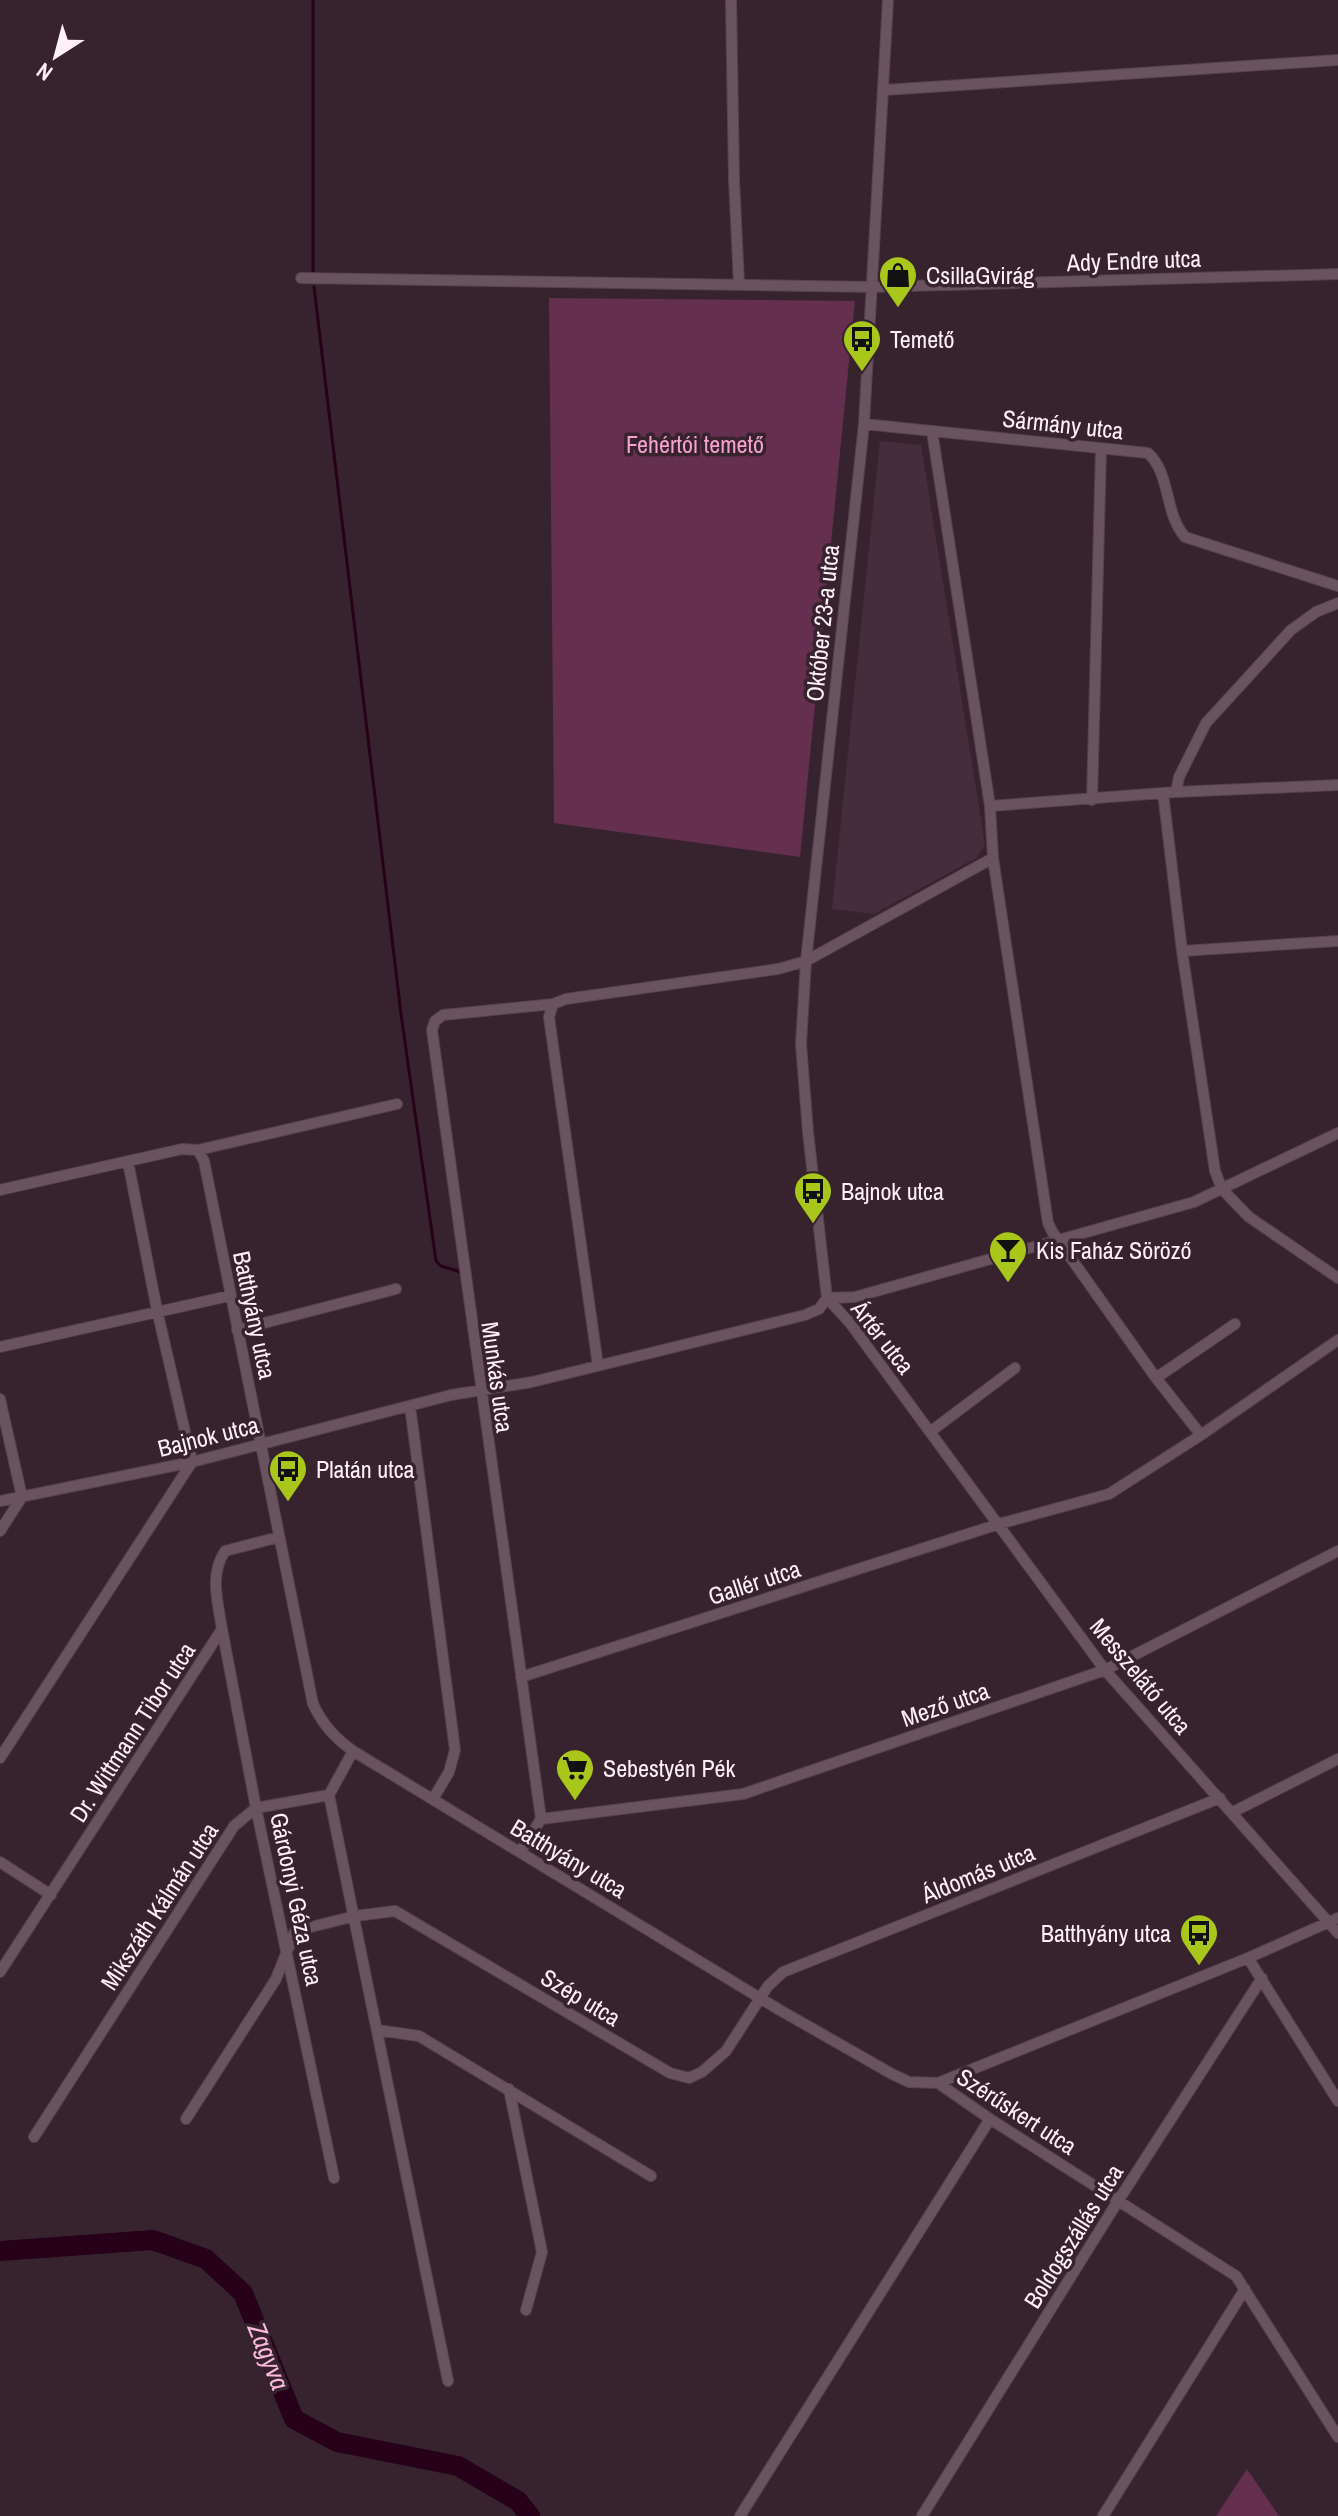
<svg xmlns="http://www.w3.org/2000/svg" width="1338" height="2516" font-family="'Archivo Narrow',sans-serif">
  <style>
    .built { fill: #462d3b }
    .green { fill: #652f4f }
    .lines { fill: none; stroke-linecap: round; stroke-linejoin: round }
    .stream { stroke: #260119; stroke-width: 3 }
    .river { stroke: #260119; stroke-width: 20 }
    .minor-casing { stroke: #53434c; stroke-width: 12 }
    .minor { stroke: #69535e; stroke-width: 10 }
    .labels { text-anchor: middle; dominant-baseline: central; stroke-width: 7; stroke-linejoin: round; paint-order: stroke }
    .street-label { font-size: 24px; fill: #fef0f7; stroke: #37232e }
    .poi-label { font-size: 24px; fill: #fef0f7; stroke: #37232e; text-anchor: start }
    .park-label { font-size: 24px; fill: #f8a0d1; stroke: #37232e }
    .water-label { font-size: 26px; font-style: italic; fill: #fcb8dd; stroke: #37232e }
  </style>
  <rect width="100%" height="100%" fill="#37232e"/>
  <path class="built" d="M880,441L921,445L985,845L976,858L874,914L832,909Z"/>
  <path class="green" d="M549,298L855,301L800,857L554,823Z
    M1247,2469L1279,2516H1216Z"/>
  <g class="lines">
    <path class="stream" d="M313,271V0
      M314,287L401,1014L436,1261L441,1266L461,1272"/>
    <path class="river" d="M0,2251L153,2240L206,2259L243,2293L294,2419L337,2442L458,2466L518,2501L530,2516"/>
    <defs>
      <path id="minor" d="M731,0L734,179L739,284
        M888,0L864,424L806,961L801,1044L808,1132L827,1298L850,1323L930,1432L1015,1368
        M884,90L1338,60
        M301,278L873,287L1338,274
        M864,424L1148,453C1171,474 1164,513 1185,537L1338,586
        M932,431L990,806L993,858L1048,1223L1053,1233L1156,1378L1201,1435
        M1176,792L1179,777L1206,723L1291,630L1316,612L1338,603
        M1163,793L1182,951L1215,1171L1222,1189L1249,1217L1338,1278
        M1092,800L1101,449
        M990,806L1176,792L1338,785
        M1182,951L1338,941
        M553,1004L549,1017L598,1366
        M198,1150L204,1161L313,1704C323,1725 334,1737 353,1751L778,2009L892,2074L909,2082L938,2083L1248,1958L1338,1918
        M0,1190L182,1149L198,1150L397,1104
        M827,1298L855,1297L1194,1202L1338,1133
        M237,1330L396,1289
        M0,1347L229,1296
        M1156,1378L1235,1324
        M0,1399L22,1497L0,1531
        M410,1406L455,1750L449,1772L433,1799
        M930,1432L1105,1670L1338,1933
        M0,1501L192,1462L451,1395L532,1382L805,1315L819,1309L827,1298
        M222,1629L256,1808L334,2178
        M521,1677L999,1524L1109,1494L1201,1435L1338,1340
        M0,1758L192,1462L157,1310L128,1162
        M329,1795L448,2381
        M1233,1812L1338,1759
        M541,1819L743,1794L1105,1670L1338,1551
        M520,1852L541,1819L432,1030L435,1021L443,1015L553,1004L566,999L778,969L806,961L993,858
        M0,1862L51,1895
        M1248,1958L1338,2101
        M0,1972L222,1629C218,1602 209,1575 225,1551L279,1537
        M377,2030L419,2036L651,2176
        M938,2083L990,2119L1236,2276L1338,2437
        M509,2089L542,2252L526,2310
        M186,2119L276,1979L295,1931L355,1916L395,1911L670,2073L689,2078L702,2072L726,2051L768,1986L783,1972L1220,1798
        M34,2137L234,1826L256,1808L329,1795L353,1751
        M740,2516L990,2119
        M922,2516L1118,2201L1262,1978
        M1103,2516L1245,2289"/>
    </defs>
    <use href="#minor" class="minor-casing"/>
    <use href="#minor" class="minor"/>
  </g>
  <defs>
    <symbol id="shop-pin" viewBox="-11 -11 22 30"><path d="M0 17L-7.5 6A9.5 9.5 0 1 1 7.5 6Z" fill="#a9c71b" stroke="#37232e"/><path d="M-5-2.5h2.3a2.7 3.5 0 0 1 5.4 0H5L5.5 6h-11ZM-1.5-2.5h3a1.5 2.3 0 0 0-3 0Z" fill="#111"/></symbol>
    <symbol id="bus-pin" viewBox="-11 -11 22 30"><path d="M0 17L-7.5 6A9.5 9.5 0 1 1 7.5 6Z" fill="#a9c71b" stroke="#37232e"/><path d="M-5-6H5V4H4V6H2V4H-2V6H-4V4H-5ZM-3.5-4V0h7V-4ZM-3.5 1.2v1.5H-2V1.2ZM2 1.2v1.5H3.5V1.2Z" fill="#111"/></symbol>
    <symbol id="bar-pin" viewBox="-11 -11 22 30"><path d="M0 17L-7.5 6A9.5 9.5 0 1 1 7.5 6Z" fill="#a9c71b" stroke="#37232e"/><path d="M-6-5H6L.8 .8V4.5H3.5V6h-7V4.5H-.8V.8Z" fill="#111"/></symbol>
    <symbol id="supermarket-pin" viewBox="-11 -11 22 30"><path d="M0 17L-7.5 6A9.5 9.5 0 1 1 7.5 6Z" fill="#a9c71b" stroke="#37232e"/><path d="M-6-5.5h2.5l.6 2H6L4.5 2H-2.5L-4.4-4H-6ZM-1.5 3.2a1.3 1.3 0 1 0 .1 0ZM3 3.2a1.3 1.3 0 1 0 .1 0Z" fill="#111"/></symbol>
  </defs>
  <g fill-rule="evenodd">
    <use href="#shop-pin" x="876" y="253" width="44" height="60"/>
    <use href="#bus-pin" x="840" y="317" width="44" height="60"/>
    <use href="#bus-pin" x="791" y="1169" width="44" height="60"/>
    <use href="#bar-pin" x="986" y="1228" width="44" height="60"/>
    <use href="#bus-pin" x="266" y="1447" width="44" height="60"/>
    <use href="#supermarket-pin" x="553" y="1746" width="44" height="60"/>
    <use href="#bus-pin" x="1177" y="1911" width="44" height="60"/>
  </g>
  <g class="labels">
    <g class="street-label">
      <text transform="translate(1134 260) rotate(-2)">Ady Endre utca</text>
      <text transform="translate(1063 424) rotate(6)">Sármány utca</text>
      <text transform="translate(822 623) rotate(-84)">Október 23-a utca</text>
      <text transform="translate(255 1315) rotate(78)">Batthyány utca</text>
      <text transform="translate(883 1337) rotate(52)">Ártér utca</text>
      <text transform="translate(498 1377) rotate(82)">Munkás utca</text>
      <text transform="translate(208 1436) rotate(-14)">Bajnok utca</text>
      <text transform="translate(754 1582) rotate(-18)">Gallér utca</text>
      <text transform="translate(1141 1676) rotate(50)">Messzelátó utca</text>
      <text transform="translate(945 1704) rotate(-19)">Mező utca</text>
      <text transform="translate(132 1732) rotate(-57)">Dr. Wittmann Tibor utca</text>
      <text transform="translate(569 1858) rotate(31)">Batthyány utca</text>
      <text transform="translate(978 1873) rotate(-22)">Áldomás utca</text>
      <text transform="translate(297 1899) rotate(78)">Gárdonyi Géza utca</text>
      <text transform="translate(159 1906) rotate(-57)">Mikszáth Kálmán utca</text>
      <text transform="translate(581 1997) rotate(31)">Szép utca</text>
      <text transform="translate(1017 2111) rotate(33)">Szérűskert utca</text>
      <text transform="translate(1073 2236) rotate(-58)">Boldogszállás utca</text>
    </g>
    <g class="poi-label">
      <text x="926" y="275">CsillaGvirág</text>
      <text x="890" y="339">Temető</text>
      <text x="841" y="1191">Bajnok utca</text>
      <text x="1036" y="1250">Kis Faház Söröző</text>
      <text x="316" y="1469">Platán utca</text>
      <text x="603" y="1768">Sebestyén Pék</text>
      <text x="1171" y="1933" text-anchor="end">Batthyány utca</text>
    </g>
    <g class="park-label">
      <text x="695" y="444">Fehértói temető</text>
    </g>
    <g class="water-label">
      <text transform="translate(269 2356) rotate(68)">Zagyva</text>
    </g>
  </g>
  <g transform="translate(56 56) rotate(216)" stroke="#37232e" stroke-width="6" paint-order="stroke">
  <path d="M0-6L14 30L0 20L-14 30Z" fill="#fef0f7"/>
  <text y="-12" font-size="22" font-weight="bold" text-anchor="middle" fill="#fef0f7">N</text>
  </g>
</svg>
